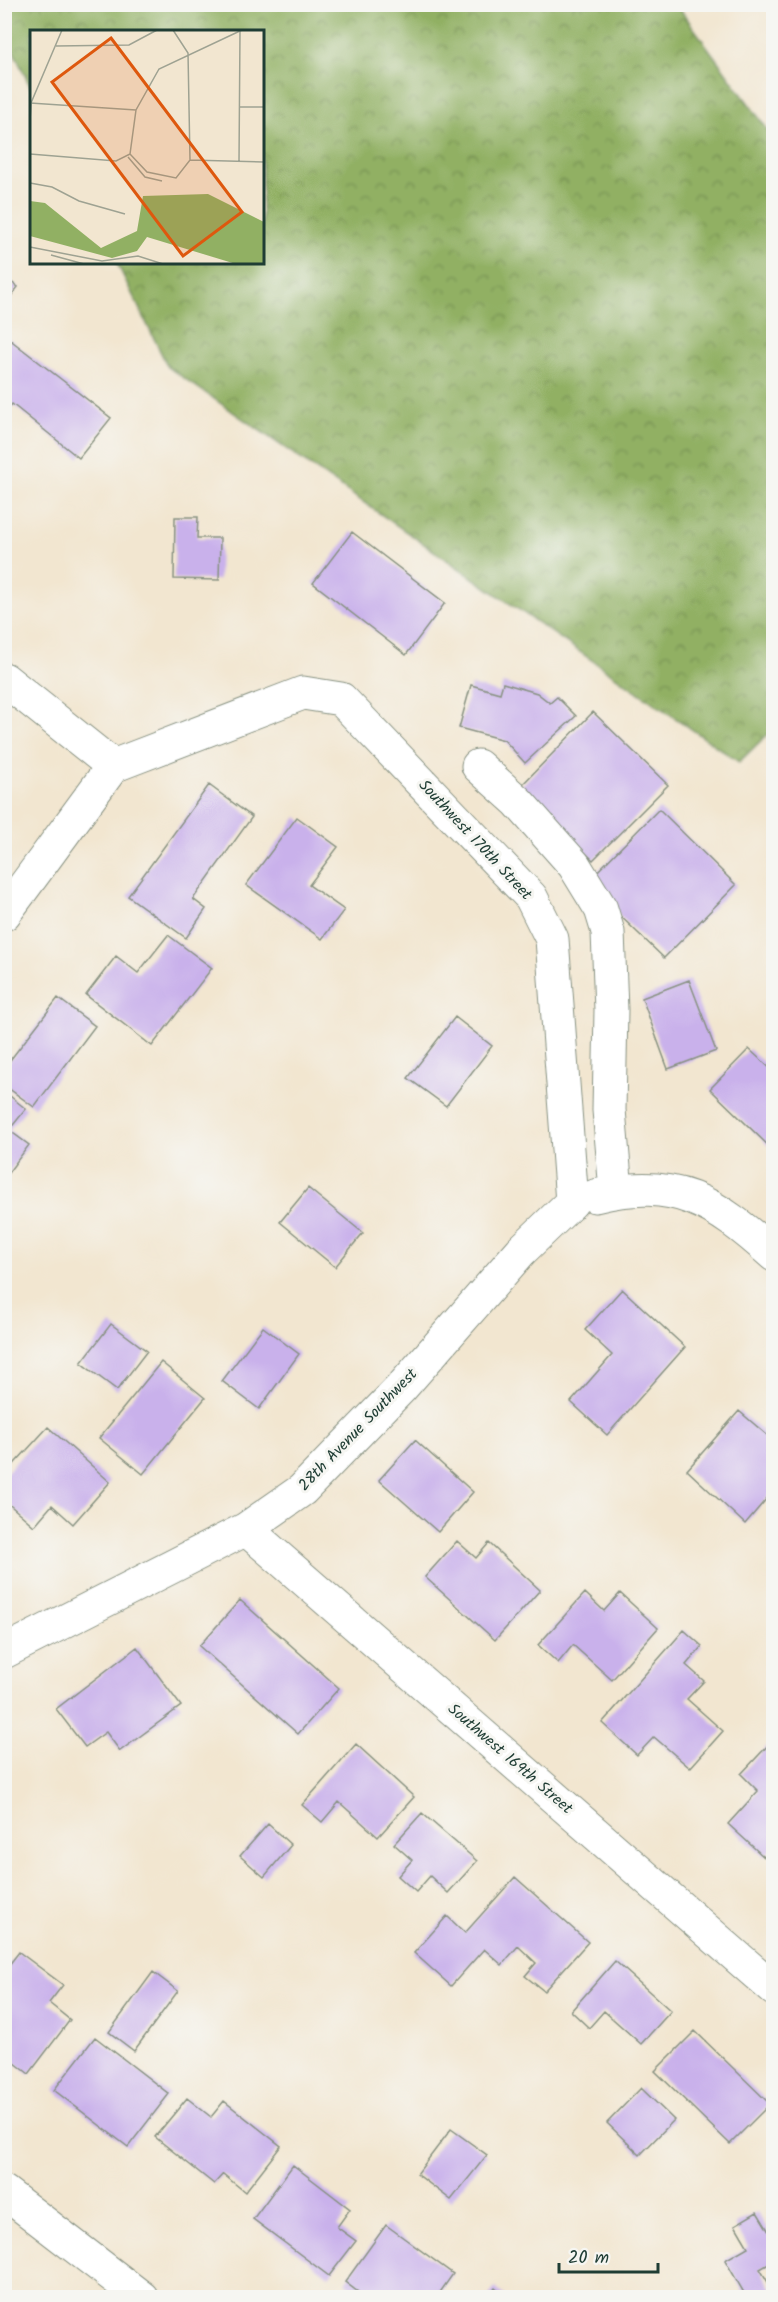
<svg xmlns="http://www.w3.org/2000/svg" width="778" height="2302" font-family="Kalam,sans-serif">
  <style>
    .forest { fill: url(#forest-crowns); stroke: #58764c; stroke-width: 1.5 }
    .building { fill: #c9b1eb }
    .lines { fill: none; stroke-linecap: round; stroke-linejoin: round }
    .minor-casing { stroke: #889282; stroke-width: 35 }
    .minor { stroke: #fff; stroke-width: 33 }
    .labels { text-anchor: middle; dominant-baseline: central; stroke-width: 6; stroke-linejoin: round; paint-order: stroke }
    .street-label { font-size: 16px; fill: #1f3d34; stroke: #f6f6f2 }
    .inset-road { fill: none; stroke: #9ea292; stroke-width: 1.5 }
    .view { fill: #de580e; fill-opacity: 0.15; stroke: #de580e; stroke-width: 3 }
    .inset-edge { fill: none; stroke: #1f3d34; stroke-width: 3 }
  </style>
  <defs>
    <pattern id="forest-crowns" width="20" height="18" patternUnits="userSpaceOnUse" patternTransform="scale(1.5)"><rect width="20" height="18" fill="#91b063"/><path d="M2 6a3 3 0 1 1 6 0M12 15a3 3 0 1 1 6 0" fill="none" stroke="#769052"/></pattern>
  </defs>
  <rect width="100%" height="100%" fill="#f6f6f2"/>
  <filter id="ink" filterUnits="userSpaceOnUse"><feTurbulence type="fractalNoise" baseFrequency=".0167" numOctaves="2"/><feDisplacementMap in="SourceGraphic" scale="12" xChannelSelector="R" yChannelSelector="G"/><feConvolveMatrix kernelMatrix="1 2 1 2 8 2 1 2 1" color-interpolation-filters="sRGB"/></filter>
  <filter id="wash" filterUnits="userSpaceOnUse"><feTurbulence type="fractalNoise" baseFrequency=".008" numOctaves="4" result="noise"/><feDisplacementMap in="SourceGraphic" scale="24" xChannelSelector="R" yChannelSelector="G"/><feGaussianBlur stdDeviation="1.35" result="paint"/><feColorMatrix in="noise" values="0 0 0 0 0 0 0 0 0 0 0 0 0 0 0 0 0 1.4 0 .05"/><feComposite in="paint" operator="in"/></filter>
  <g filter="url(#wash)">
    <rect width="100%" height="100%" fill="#f2e6d0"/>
    <path class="forest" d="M5,4L677,5L773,137V729L739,762L168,367L117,263L262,262V32H32L31,88L5,33Z"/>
    <g id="blocks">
      <path class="building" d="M4,277L18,287L4,305Z
        M4,335L111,418L79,458L12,404L4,413Z
        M175,517H198L197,538H220L219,580L174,579Z
        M352,532L445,603L406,655L313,583Z
        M503,683L537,693L550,703L557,697L576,716L525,763L504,740L459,728L471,685L500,693Z
        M593,712L668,785L593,860L519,788Z
        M209,785L252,817L193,899L206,909L186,938L128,896Z
        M659,809L736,885L664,958L586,883Z
        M297,817L338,847L309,885L344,910L322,939L246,885Z
        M168,935L212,968L152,1046L86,995L116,956L138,973Z
        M689,980L716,1051L668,1069L642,998Z
        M58,998L95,1026L34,1107L4,1085V1068Z
        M455,1017L492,1046L446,1106L408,1078Z
        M749,1049L774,1072V1151L710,1089Z
        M5,1092L26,1109L9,1130L29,1145L5,1177Z
        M308,1188L363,1233L335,1267L280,1222Z
        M622,1289L685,1347L607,1435L571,1402L612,1355L585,1330Z
        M111,1324L147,1351L117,1390L81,1363Z
        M263,1327L299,1354L259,1409L222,1381Z
        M161,1362L205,1398L143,1474L99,1438Z
        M739,1411L774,1441V1490L745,1524L687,1470Z
        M48,1427L110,1482L73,1524L52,1505L34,1526L4,1500V1475Z
        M415,1440L473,1492L438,1532L379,1480Z
        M457,1541L476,1558L489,1543L540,1590L495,1640L425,1577Z
        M585,1593L604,1611L620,1593L658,1628L612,1680L573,1645L558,1663L538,1645Z
        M240,1600L339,1688L298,1734L199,1646Z
        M684,1630L702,1646L686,1665L704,1681L687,1699L723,1731L690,1768L654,1737L637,1755L602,1723Z
        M137,1647L181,1706L120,1751L106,1732L85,1747L56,1709Z
        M774,1739V1846L764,1857L728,1824L758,1791L741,1774Z
        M356,1744L414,1797L378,1837L339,1802L322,1822L302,1805Z
        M422,1813L477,1861L448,1893L430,1876L416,1892L398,1876L412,1860L394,1844Z
        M268,1824L291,1845L264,1877L240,1856Z
        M515,1877L588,1942L544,1991L525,1976L536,1963L518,1946L502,1965L484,1949L451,1986L414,1953L447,1916L465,1933Z
        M19,1952L63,1985L49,2003L70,2020L29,2074L5,2055V1970Z
        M615,1961L671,2011L641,2044L604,2011L589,2028L571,2011Z
        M153,1972L178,1991L134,2051L109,2032Z
        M695,2031L770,2104L730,2144L655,2071Z
        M95,2037L169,2094L128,2147L54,2090Z
        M641,2088L674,2120L640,2155L607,2123Z
        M187,2098L211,2117L224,2101L281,2146L245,2192L223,2174L214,2184L155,2137Z
        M451,2129L487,2155L451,2200L417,2174Z
        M293,2165L350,2209L337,2227L356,2241L329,2276L253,2219Z
        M757,2212L774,2240V2261L760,2269L774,2292V2298H747L725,2260L748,2247L735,2225Z
        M386,2225L453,2274L436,2298H366L345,2282Z
        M495,2288L507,2298H487Z"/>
    </g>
  </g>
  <g filter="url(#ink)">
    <use href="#blocks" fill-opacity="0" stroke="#889282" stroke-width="1.5"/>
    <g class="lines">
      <defs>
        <path id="minor" d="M4,679L113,766L303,693L341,699L531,897L552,939L572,1202
          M478,766L518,802L574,865L601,909L608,932L611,1010L609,1110L616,1191
          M4,914L113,766
          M595,1196C675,1176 715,1202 774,1255
          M246,1529L774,1989
          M4,1652L246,1529L302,1490L402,1387L521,1251L572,1202
          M4,2192L142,2298"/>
      </defs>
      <use href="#minor" class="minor-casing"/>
      <use href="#minor" class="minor"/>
    </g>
  </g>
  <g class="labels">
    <g class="street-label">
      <text transform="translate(475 840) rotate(47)">Southwest 170th Street</text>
      <text transform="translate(358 1430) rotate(-46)">28th Avenue Southwest</text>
      <text transform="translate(510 1759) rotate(41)">Southwest 169th Street</text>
    </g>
  </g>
  <g transform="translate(30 30)">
    <rect width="234" height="234" fill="#f2e6d0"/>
    <path d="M178,164L234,192V234H206L117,207L107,221L82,228L0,206V171L15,173L71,218L107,201L113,166Z" fill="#91b063"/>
    <path class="inset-road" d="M143,0L158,23L160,130M26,16L99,15L127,0M0,73L106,80M209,77H234M0,91L1,73L32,0M0,124L86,131L100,124M100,124L106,80L129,39L212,0M100,124L117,142L146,148L160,130L234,132M98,127L115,147L132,151M209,132L210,1M0,153L22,157L49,171L95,184M0,217L72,231L108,226L133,234M21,225L54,234"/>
    <path class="view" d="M81,8L212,182L153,226L22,52Z"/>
    <rect width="234" height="234" class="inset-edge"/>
  </g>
  <rect width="778" height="2302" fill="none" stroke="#f6f6f2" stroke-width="24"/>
  <path d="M559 2263v9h99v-9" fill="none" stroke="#1f3d34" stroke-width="3"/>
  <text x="568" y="2263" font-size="18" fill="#1f3d34" stroke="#f6f6f2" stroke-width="4.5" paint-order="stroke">20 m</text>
</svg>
